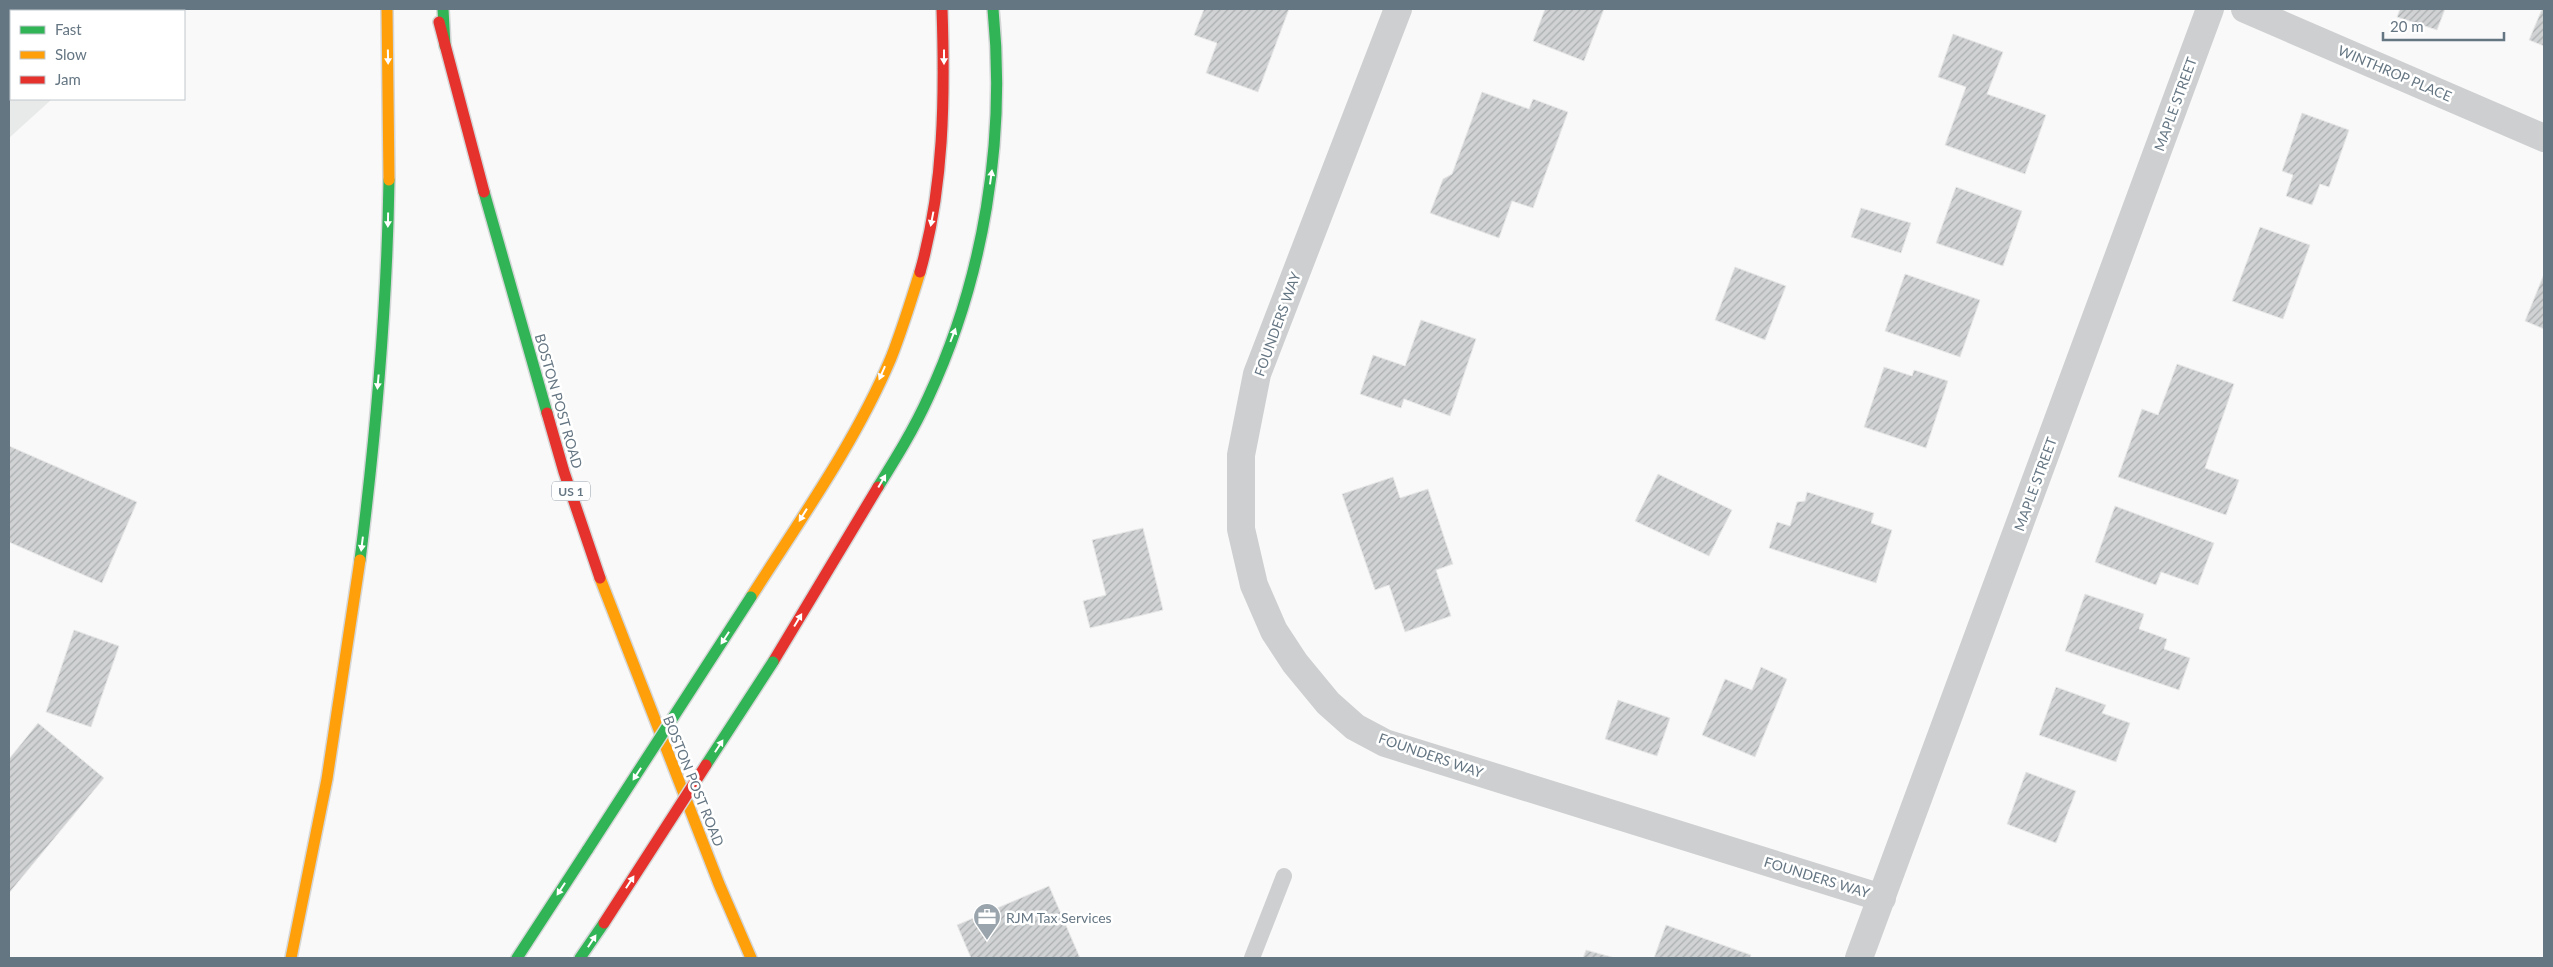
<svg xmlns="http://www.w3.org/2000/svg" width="2553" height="967" font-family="Lato,sans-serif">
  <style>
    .built { fill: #e8e9e9 }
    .building { fill: url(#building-hatch); stroke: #e8e8e8 }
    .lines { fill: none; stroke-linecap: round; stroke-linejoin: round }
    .fast-casing { stroke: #d5d6d7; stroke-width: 14 }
    .slow-casing { stroke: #d5d6d7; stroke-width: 14 }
    .jam-casing { stroke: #d5d6d7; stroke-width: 14 }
    .lane { stroke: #cecfd0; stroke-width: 16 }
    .street { stroke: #cecfd0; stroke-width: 28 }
    .fast { stroke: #30b455; stroke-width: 11 }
    .slow { stroke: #ff9f0a; stroke-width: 11 }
    .jam { stroke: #e5322d; stroke-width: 11 }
    .fast-bridge-casing { stroke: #d5d6d6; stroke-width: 14; stroke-linecap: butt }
    .jam-bridge-casing { stroke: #d5d6d6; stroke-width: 14; stroke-linecap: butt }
    .fast-bridge { stroke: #30b455; stroke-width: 11 }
    .jam-bridge { stroke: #e5322d; stroke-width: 11 }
    .oneway { fill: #fff }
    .labels { text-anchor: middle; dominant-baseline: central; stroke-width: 5; stroke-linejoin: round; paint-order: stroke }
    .shield { fill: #fff; stroke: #939fa8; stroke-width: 1 }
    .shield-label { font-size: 12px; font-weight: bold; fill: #657683 }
    .street-label { font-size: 14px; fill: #657683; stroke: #fff }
    .poi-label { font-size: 14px; fill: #657683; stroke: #fff; text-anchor: start }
  </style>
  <defs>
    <pattern id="building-hatch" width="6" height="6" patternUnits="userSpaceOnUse" patternTransform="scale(1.25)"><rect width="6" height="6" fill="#d0d2d3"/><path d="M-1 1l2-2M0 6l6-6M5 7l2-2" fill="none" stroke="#acafb1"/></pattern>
  </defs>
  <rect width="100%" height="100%" fill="#f9f9f9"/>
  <path class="built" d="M9,9H147L145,11H11V99H52L9,138Z"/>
  <path class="building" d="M1204,9H1289L1258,92L1206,73L1217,43L1194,35Z
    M1545,9H1604L1584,61L1533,41Z
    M2400,9H2445L2437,30L2397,17Z
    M2542,9H2544V46L2529,40Z
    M1953,34L2003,52L1987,94L2046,115L2025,174L1945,145L1966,87L1938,77Z
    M1482,92L1529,109L1533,99L1568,112L1533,208L1512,201L1499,238L1430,213L1443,179L1452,174Z
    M2302,113L2349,130L2329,187L2320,184L2312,205L2286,196L2293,175L2282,171Z
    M1956,187L2022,211L2003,266L1936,243Z
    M1861,208L1911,223L1901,253L1851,237Z
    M2260,227L2310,245L2283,319L2232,301Z
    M1735,267L1786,286L1765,340L1715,320Z
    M1905,274L1980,300L1960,357L1885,331Z
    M2544,274V329L2525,321Z
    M1421,320L1476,339L1450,416L1404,399L1401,408L1360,394L1373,355L1405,366Z
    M2177,364L2234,384L2205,468L2239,480L2226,515L2118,477L2142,409L2158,415Z
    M1884,367L1912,376L1914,370L1948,381L1926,448L1864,427Z
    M9,446L137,502L102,583L9,542Z
    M1658,474L1732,510L1709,556L1635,521Z
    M1393,477L1400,498L1428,489L1453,564L1436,570L1451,616L1405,632L1389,585L1375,590L1342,494Z
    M1807,492L1874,513L1871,523L1892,530L1876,583L1769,548L1777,522L1790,526L1797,502L1805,501Z
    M2115,506L2214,543L2198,585L2161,572L2156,585L2095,562Z
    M1143,528L1163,610L1090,628L1083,601L1106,595L1092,540Z
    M2085,594L2144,614L2139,629L2167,639L2164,649L2190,658L2179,690L2065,651Z
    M74,630L119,646L91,727L46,712Z
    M1761,667L1787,679L1755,757L1702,735L1725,679L1752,690Z
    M2056,687L2106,705L2102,713L2130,723L2116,762L2039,735Z
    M1618,700L1670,718L1657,756L1605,739Z
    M38,723L104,778L9,893V759Z
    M2026,772L2076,791L2056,843L2007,824Z
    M1049,886L1080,958H971L957,925Z
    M1666,925L1751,955L1750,958H1654Z
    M1586,950L1615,958H1583Z"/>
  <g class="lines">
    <defs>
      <path id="fast" d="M443,9L445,46
        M484,192L547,413
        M878,487C896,458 914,429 928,398C984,278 1006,140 993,9
        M360,560C376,434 387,307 389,180
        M517,958L588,849
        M580,958L604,923"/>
      <path id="slow" d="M387,9L389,180
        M600,578L719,884L751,958
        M751,597C800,520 855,443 891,358C902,330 911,301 920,272
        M291,958L327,779L360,560"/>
      <path id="jam" d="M439,22L484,192
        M920,272C944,187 945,97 942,9
        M547,413L564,472L600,578
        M773,662L878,487"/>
    </defs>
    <use href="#fast" class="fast-casing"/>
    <use href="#slow" class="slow-casing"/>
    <use href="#jam" class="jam-casing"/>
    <path class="lane" d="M1252,958L1284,876"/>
    <path class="street" d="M1398,9L1257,374L1241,455V529L1254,585L1274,631L1295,663L1328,703L1355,727L1385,743L1882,898
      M2245,9L2544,138
      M1859,958L2210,9"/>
    <use href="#fast" class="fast"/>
    <use href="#slow" class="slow"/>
    <use href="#jam" class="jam"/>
    <defs>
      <path id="fast-bridge" d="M706,765L773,662
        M588,849L751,597"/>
      <path id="jam-bridge" d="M604,923L706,765"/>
    </defs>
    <use href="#fast-bridge" class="fast-bridge-casing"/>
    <use href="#jam-bridge" class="jam-bridge-casing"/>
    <use href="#fast-bridge" class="fast-bridge"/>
    <use href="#jam-bridge" class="jam-bridge"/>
  </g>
  <defs><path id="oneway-solid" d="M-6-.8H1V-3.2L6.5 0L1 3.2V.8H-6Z" transform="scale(1.25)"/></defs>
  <g class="oneway">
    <use href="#oneway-solid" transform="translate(388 57) rotate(89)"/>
    <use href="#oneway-solid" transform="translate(944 57) rotate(90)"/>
    <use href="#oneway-solid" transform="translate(991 177) rotate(-82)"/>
    <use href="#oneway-solid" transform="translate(932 219) rotate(101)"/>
    <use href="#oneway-solid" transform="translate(388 220) rotate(91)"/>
    <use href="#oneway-solid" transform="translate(953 335) rotate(-69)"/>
    <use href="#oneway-solid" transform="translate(882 373) rotate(114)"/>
    <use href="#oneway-solid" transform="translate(378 382) rotate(95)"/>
    <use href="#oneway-solid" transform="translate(882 481) rotate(-60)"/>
    <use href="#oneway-solid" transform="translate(803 515) rotate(122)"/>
    <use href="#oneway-solid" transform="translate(362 544) rotate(97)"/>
    <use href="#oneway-solid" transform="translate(798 620) rotate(-59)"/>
    <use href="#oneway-solid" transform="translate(725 638) rotate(123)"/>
    <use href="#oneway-solid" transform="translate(719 746) rotate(-57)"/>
    <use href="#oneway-solid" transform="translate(637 774) rotate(123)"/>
    <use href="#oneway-solid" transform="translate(630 882) rotate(-57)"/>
    <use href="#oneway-solid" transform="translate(561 889) rotate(123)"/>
    <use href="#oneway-solid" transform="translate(592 941) rotate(-57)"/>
  </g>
  <defs>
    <symbol id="office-pin" viewBox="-11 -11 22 30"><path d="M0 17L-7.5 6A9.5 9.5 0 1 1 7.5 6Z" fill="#99a4ac" stroke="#fff"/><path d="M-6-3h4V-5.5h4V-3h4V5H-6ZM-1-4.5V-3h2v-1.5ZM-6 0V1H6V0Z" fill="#fff"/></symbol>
  </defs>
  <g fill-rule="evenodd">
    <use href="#office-pin" x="971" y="901" width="32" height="43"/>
  </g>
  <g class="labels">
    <rect class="shield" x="552" y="481.5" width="38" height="19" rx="4"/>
    <g class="shield-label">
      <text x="571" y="491">US 1</text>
    </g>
    <g class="street-label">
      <text transform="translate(2395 73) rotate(23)">WINTHROP PLACE</text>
      <text transform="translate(2175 104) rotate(-70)">MAPLE STREET</text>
      <text transform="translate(1277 324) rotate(-70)">FOUNDERS WAY</text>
      <text transform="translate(559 401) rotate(74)">BOSTON POST ROAD</text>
      <text transform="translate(2035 484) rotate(-70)">MAPLE STREET</text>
      <text transform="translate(1431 755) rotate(19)">FOUNDERS WAY</text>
      <text transform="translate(694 781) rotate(68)">BOSTON POST ROAD</text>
      <text transform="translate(1817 877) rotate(17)">FOUNDERS WAY</text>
    </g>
    <g class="poi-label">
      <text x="1006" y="917">RJM Tax Services</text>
    </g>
  </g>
  <rect width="2553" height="967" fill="none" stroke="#657683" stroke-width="20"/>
  <rect x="10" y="10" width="175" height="90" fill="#ffffff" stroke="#c1c8cd"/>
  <rect x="20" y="26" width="25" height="8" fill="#30b455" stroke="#c1c8cd"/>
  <text x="55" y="35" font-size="15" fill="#657683">Fast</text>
  <rect x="20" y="51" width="25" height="8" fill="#ff9f0a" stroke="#c1c8cd"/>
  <text x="55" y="60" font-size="15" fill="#657683">Slow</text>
  <rect x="20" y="76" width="25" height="8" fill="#e5322d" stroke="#c1c8cd"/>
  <text x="55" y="85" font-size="15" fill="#657683">Jam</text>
  <path d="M2383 32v8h121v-8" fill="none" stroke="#657683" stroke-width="2.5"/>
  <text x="2390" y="32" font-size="15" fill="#657683" stroke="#ffffff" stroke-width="4" paint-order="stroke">20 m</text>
</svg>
